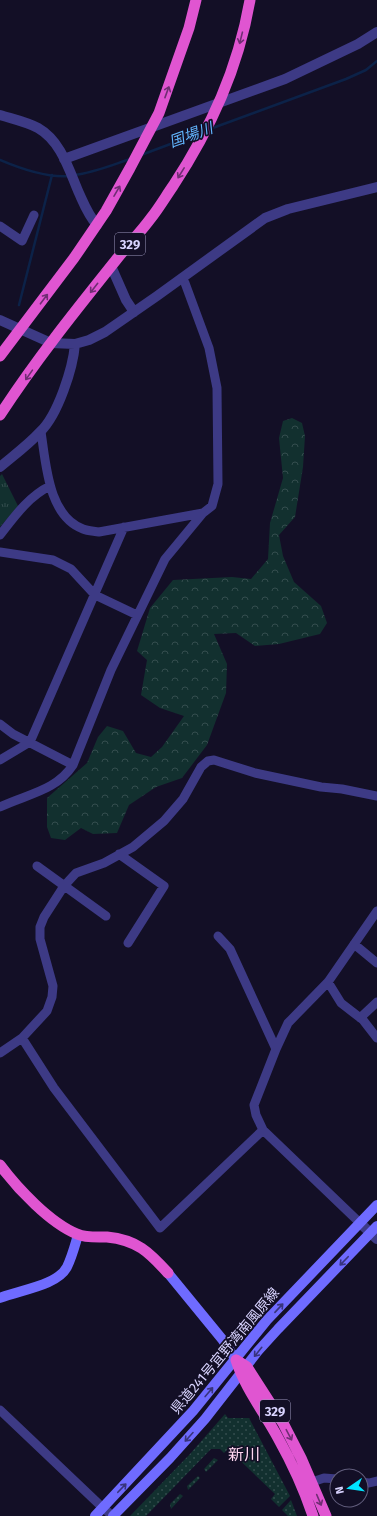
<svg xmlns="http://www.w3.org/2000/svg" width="377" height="1516" font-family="'Fira Sans','Noto Sans JP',sans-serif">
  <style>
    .grass { fill: url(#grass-dots) }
    .forest { fill: url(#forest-crowns) }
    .park { fill: url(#park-tufts) }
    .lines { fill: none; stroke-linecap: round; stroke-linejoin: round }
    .stream { stroke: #0c2248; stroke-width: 2.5 }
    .minor { stroke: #3d3a85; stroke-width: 9 }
    .tertiary { stroke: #3d3a85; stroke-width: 10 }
    .secondary { stroke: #6f6bff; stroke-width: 10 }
    .trunk { stroke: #e055d1; stroke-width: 11 }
    .oneway { stroke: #6f2e73 }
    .oneway2 { stroke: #38347d }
    .labels { text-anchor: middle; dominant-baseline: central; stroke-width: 3.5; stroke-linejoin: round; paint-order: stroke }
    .shield { fill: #130f26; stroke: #9e99be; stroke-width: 1 }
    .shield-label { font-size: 13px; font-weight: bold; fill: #d9d4ff }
    .street-label { font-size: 14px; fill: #d9d4ff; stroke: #130f26 }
    .water-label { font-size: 15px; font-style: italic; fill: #62b6ff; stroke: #130f26 }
    .quarter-label { font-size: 16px; fill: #ffd6f0; stroke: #130f26 }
  </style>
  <defs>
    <pattern id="grass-dots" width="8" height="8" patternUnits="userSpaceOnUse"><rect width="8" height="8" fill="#12302f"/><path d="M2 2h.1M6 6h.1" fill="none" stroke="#344d4e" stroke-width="1.8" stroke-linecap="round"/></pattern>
    <pattern id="forest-crowns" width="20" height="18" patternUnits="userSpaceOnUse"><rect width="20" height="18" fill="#12302f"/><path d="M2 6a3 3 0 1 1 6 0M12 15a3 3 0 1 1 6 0" fill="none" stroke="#344d4e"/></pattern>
    <pattern id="park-tufts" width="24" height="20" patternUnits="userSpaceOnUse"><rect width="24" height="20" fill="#12302f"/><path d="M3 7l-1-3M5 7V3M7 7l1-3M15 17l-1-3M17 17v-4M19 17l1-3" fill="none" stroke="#344d4e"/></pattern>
  </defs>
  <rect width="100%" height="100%" fill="#130f26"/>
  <path class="grass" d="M225,1414L228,1418H249L290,1496L279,1507L271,1499L275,1494L228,1449L224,1453L220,1449H211L146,1516H130L190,1454Z
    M214,1458L218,1460L206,1472L204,1469L205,1468Z
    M198,1476L200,1478L188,1490L187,1486Z
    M180,1494L183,1496L171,1509L170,1504Z
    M291,1500L297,1516H288L282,1510Z"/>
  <path class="forest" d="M292,418L302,423L305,436L303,467L295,517L279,535L283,556L294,582L321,606L327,623L320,634L279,644L255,646L236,633L214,634L227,664L226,693L207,745L182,778L156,787L129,805L117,833L93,834L81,828L65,840L51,838L47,827V798L87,763L98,737L107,726L123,731L136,753L151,757L162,747L184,716L160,708L141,695L147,660L137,651L150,608L173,580L232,577L251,579L268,559L270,523L283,478L279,438L283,421Z"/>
  <path class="park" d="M2,474L18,506L0,527V476Z"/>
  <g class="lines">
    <path class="stream" d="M210,129L346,79L366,70L377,61
      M141,155L200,133
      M0,160C21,169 46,178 69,176
      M74,175C93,173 112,165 130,159
      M19,305L52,175"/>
    <path class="minor" d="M0,226L22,241L34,215
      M41,432C46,463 48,516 83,529C88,531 94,531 99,532L203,513
      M0,535C14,517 29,496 50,486
      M0,552L53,560L71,569L95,595L137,615
      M0,724L13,734L73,765
      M0,760L30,742L124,527
      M0,807C27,794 56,791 73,765L111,670L165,559L203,513L212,506L218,484L217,388L209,348L185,283L182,278
      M119,854L164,886L128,943
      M37,866L106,916
      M218,936L230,949L276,1049
      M354,944L377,963
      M328,982L341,1003L363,1020L377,1038
      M360,1018L377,1002
      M22,1038L54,1088L160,1228L263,1130
      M0,1053L22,1038L47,1011L52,997L53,986L40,939V927L44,917L64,886L76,873L104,863L133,847L164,821L183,799L201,767L208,761L214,760L255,773L321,787L342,789L377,796
      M360,1223L263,1130L256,1115L254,1105L276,1049L288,1023L328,982L377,911
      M0,1410L102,1507L113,1516
      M312,1482L324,1478L337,1479
      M361,1482L369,1483L377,1481"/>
    <path class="tertiary" d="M0,115C13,119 27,122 38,128C61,141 69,170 79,193C84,204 88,215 97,225
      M64,159L285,79L358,44L377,32
      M111,266L126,300L134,312
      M0,320L51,343L75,344L89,340L105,332L157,296L265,218L288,209L377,187
      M0,467C13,456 28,445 40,432C58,415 73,368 75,344
      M360,1223L377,1239"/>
    <path class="secondary" d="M168,1273L222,1339L236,1360
      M0,1298C19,1290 57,1286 67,1267C72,1257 75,1245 78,1235
      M95,1516L193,1411L267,1320L377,1205
      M113,1516L170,1458L205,1419L258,1351L278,1329L377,1226"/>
    <path class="trunk" d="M0,356L74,258L106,211L130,168L159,113L189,28L196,0
      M0,415C35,361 76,310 116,260C127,246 140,233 151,218C159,208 166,196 173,186C211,128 238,69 250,0
      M0,1165C18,1189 50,1223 77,1234C86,1238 97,1237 107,1237C137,1240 149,1252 168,1273
      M236,1360L247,1367L283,1423L301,1458L326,1516
      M236,1360C245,1388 264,1412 278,1438C292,1463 304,1489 313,1516"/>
  </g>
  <defs><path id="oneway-shaft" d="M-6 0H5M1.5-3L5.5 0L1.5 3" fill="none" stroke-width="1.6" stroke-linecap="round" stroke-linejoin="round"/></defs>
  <g class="oneway">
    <use href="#oneway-shaft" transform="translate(241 38) rotate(104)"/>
    <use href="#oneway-shaft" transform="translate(167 92) rotate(-70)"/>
    <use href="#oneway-shaft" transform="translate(181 173) rotate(122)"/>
    <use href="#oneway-shaft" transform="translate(117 191) rotate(-60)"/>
    <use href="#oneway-shaft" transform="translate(94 288) rotate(128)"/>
    <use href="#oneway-shaft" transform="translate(44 299) rotate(-53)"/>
    <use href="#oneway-shaft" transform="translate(29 375) rotate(125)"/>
    <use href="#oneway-shaft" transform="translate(289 1435) rotate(62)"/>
    <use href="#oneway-shaft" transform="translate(319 1500) rotate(67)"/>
  </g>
  <g class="oneway2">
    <use href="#oneway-shaft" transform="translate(344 1261) rotate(134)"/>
    <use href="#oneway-shaft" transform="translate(279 1308) rotate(-47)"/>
    <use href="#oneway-shaft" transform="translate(258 1352) rotate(129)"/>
    <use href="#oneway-shaft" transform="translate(209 1392) rotate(-50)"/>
    <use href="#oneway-shaft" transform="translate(189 1437) rotate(132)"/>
    <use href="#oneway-shaft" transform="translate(122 1488) rotate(-46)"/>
  </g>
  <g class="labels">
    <g class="shield">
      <rect x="115" y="233" width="30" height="22" rx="3"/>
      <rect x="260" y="1400" width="30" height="22" rx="3"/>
    </g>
    <g class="shield-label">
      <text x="130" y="244">329</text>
      <text x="275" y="1411">329</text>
    </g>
    <g class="street-label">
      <text transform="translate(225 1351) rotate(-50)">県道241号宜野湾南風原線</text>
    </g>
    <g class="water-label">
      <text transform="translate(191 135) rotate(-20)">国場川</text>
    </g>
    <g class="quarter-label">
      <text x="244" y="1454">新川</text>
    </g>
  </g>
  <g transform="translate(349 1488) rotate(257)"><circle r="19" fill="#130f26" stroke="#625e7d"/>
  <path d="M0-3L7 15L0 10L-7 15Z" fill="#00e5ff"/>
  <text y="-6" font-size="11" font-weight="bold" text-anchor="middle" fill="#d9d4ff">N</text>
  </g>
</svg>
